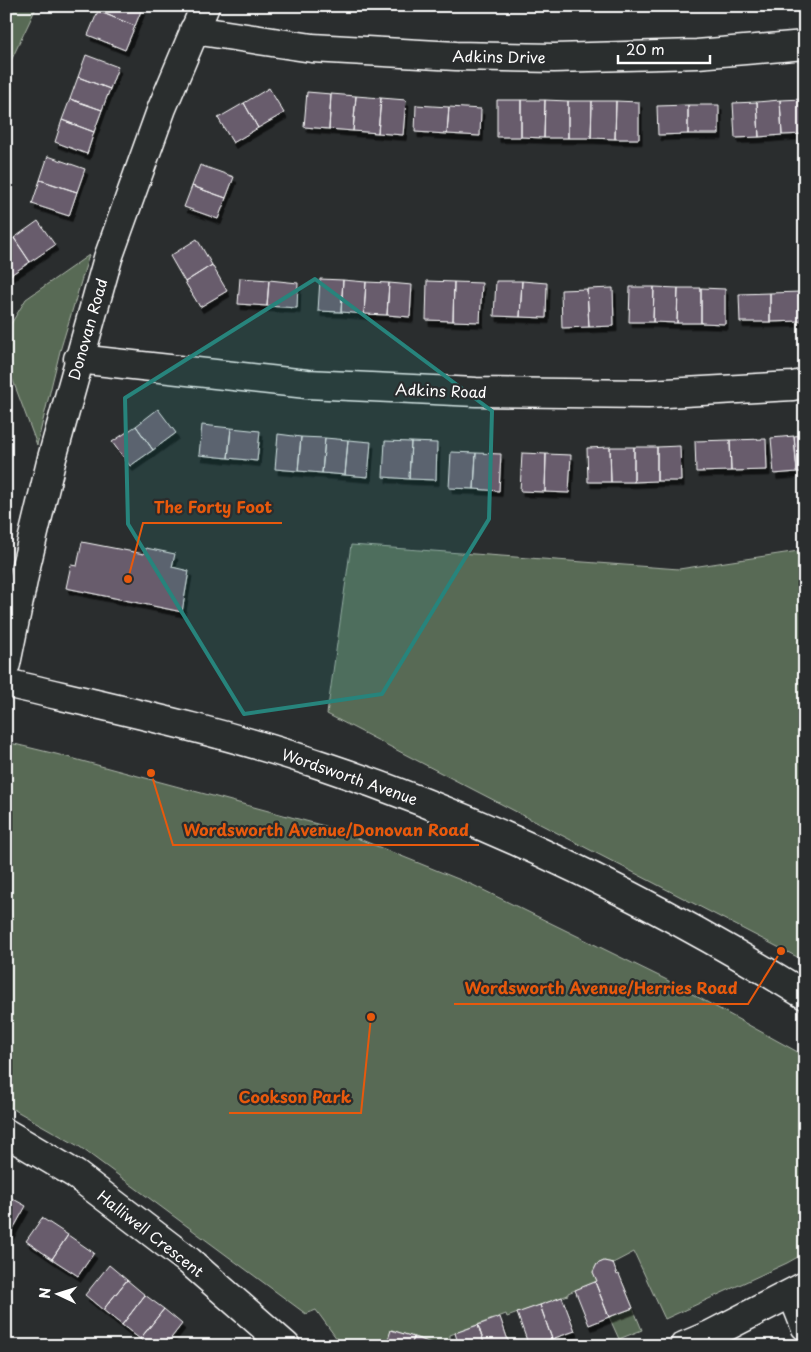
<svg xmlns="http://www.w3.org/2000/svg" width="811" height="1352" font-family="'Playpen Sans',sans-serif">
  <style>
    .green { fill: #596b55; stroke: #acb5aa }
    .building { fill: #675c6c; stroke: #fff; filter: url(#shadow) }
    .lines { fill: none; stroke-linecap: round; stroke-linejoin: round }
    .minor-casing { stroke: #fff; stroke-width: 31 }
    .minor { stroke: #2a2d2e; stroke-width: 28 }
    .marked { fill: #27847c; fill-opacity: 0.2; stroke: #27847c; stroke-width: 4; stroke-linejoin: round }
    .labels { text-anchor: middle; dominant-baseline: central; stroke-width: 4.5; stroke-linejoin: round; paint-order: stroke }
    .street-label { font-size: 15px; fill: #fff; stroke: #2a2d2e }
    .leader { fill: none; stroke: #e8590c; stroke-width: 2 }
    .callout-dot { fill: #e8590c; stroke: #2a2d2e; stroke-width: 2 }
    .callout-label { font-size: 16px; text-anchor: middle; font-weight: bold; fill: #e8590c; stroke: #2a2d2e; stroke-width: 4.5; stroke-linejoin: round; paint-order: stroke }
  </style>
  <defs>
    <filter id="shadow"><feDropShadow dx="3" dy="5.5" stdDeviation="0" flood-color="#0009"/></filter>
  </defs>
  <rect width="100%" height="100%" fill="#2a2d2e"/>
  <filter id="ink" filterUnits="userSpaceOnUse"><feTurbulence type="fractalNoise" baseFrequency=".02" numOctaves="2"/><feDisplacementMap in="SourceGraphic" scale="10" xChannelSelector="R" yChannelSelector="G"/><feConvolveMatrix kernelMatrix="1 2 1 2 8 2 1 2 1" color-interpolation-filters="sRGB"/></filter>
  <g filter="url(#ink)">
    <path class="green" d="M6,6H37L6,71Z
      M89,255L60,351L37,445L6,362V332L26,299Z
      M351,545L679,569L805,550V961L327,714Z
      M6,742L56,754L332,828L473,885L665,979L805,1056V1253L787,1263L665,1319L634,1252L613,1263L604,1261L597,1264L593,1272L597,1281L568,1293V1295L507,1317L506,1314L450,1335V1342L437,1345L392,1330L386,1346H342L316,1310L306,1314L80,1147L6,1105Z
      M633,1308L642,1330L619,1339L609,1317Z"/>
    <path class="building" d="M100,6H143L135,26L98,11Z
      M98,11L135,26L125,50L88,35Z
      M86,55L118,67L110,89L78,77Z
      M78,77L110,89L102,110L70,99Z
      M269,88L284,113L258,128L244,103Z
      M307,92L331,94L329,129L304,127Z
      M331,94L356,96L353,131L329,129Z
      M356,96L381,98L378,133L353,131Z
      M381,98L406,100L403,135L378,133Z
      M70,99L102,110L94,132L62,120Z
      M804,99L805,134L782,135L780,100Z
      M497,100H521V137H497Z
      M521,100H545L544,138L521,137Z
      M545,100L568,101V138H544Z
      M780,100L782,135L759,137L757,102Z
      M568,101H592L591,138H568Z
      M592,101H616L615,139L591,138Z
      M616,101L639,102V139H615Z
      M757,102L759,137L735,138L733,103Z
      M244,103L258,128L233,143L218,118Z
      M416,105L449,107L447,134L415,132Z
      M688,105V134L658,135L657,106Z
      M688,105H719V134H688Z
      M449,107L481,109L480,136L447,134Z
      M62,120L94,132L87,154L55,142Z
      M48,156L85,169L77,192L40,180Z
      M200,165L234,177L226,198L192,186Z
      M40,180L77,192L69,216L32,204Z
      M192,186L226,198L218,219L184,207Z
      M38,221L55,245L30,262L14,238Z
      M14,238L30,262L6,278V243Z
      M197,239L212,265L185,282L170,256Z
      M212,265L227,291L200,307L185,282Z
      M240,278L269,280L267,306L238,304Z
      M320,279L343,280L341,312L318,311Z
      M269,280L298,283L297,308L267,306Z
      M343,280L366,282L364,314L341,312Z
      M427,281L454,282L453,321L426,320Z
      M496,281H522L520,317L494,316Z
      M522,281L547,283L546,318L520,317Z
      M366,282L389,283L387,315L364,314Z
      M454,282L482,283L480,322L453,321Z
      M389,283L412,285L410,317L387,315Z
      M630,287H654L653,322H629Z
      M654,287L678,288L677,323L653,322Z
      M613,288L614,326L589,327L587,289Z
      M678,288H701V323H677Z
      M701,288L725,289V324L701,323Z
      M587,289L589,327L562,328L561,290Z
      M800,292L801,321L770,322V293Z
      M770,293V322H740L739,294Z
      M158,409L176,433L153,450L136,426Z
      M202,425L231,428L228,458L199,455Z
      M136,426L153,450L130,466L112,442Z
      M231,428L260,431L257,461L228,458Z
      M278,434L301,437L298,471L275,469Z
      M805,435V472H797L794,436Z
      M794,436L797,472L774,474L771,438Z
      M301,437L325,438L322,473L298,471Z
      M325,438L348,440L345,475L322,473Z
      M766,439L767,470L731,471L730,440Z
      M348,440L371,442L368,477L345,475Z
      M730,440L731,471L696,472L695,441Z
      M385,441L411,442L409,479L383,477Z
      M411,442L437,443L436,480L409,479Z
      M680,446L681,481H657V447Z
      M610,447L611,482H588L587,448Z
      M610,447H634V482H611Z
      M634,447H657V481L634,482Z
      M451,452L476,453L474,489L449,488Z
      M476,453L501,454L499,491L474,489Z
      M522,453L546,454L545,492L520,491Z
      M546,454L571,455L569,493L545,492Z
      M82,542L144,554L146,548L175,554L172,567L189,571L182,612L66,588L71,565L77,566Z
      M6,1195L26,1206L8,1238L6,1237Z
      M42,1218L68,1235L52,1259L26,1241Z
      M68,1235L94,1253L78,1276L52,1259Z
      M604,1261L613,1263L617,1275L619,1274L633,1308L609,1317L595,1282L597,1281L593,1272L597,1264Z
      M109,1265L127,1280L103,1310L85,1295Z
      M127,1280L145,1295L122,1325L103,1310Z
      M595,1282L609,1317L589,1325L575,1290Z
      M145,1295L164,1309L140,1339L122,1325Z
      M562,1297L575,1331L552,1339L540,1305Z
      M540,1305L552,1339L529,1346L517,1313Z
      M164,1309L182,1324L165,1346H148L140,1339Z
      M500,1317L510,1346H485L478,1325Z
      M478,1325L485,1346H459L455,1333Z
      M391,1330L414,1337L411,1346H386Z
      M414,1337L437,1345V1346H411Z
      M450,1342V1346H442L441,1344Z"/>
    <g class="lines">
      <defs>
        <path id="minor" d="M194,30L312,48L456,56L554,58L697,54L805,45
          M78,359L307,384L476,392L648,394L793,386L805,383
          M6,664L26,566L52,458L108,258L162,108L205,6
          M6,683C112,708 218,730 321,765C490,821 653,901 805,995
          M6,1133L75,1174L189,1261L286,1346
          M792,1293L805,1326
          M684,1346L710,1335L805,1286"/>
      </defs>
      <use href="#minor" class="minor-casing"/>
      <use href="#minor" class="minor"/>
    </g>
  </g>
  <path class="marked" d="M315,279L492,411L489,519L382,694L244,714L128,524L125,398Z"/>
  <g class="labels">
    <g class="street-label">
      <text transform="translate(499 56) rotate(1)">Adkins Drive</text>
      <text transform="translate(87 329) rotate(-74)">Donovan Road</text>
      <text transform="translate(441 390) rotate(2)">Adkins Road</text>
      <text transform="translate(350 776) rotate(19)">Wordsworth Avenue</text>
      <text transform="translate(151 1233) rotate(38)">Halliwell Crescent</text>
    </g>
  </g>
  <path class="leader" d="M128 579L143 523H282M151 773L173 845H479M781 951L748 1004H454M371 1017L361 1113H229"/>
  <g class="callout-dot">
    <circle cx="128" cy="579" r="5"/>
    <circle cx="151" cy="773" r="5"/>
    <circle cx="781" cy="951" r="5"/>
    <circle cx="371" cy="1017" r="5"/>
  </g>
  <g class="callout-label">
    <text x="213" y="513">The Forty Foot</text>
    <text x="326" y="836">Wordsworth Avenue/Donovan Road</text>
    <text x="601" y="994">Wordsworth Avenue/Herries Road</text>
    <text x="295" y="1103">Cookson Park</text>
  </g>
  <rect width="811" height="1352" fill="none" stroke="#2a2d2e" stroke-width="25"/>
  <rect x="12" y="12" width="786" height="1327" fill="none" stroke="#fff" stroke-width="2" filter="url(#ink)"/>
  <g transform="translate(58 1294) rotate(274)" stroke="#2a2d2e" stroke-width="4" paint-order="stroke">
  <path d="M0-4L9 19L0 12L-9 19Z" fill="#ffffff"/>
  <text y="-8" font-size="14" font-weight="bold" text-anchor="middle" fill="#ffffff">N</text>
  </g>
  <path d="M618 55v8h92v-8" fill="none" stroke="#ffffff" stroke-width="2.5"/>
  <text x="626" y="55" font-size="15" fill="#ffffff" stroke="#2a2d2e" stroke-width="4" paint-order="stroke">20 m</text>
</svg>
